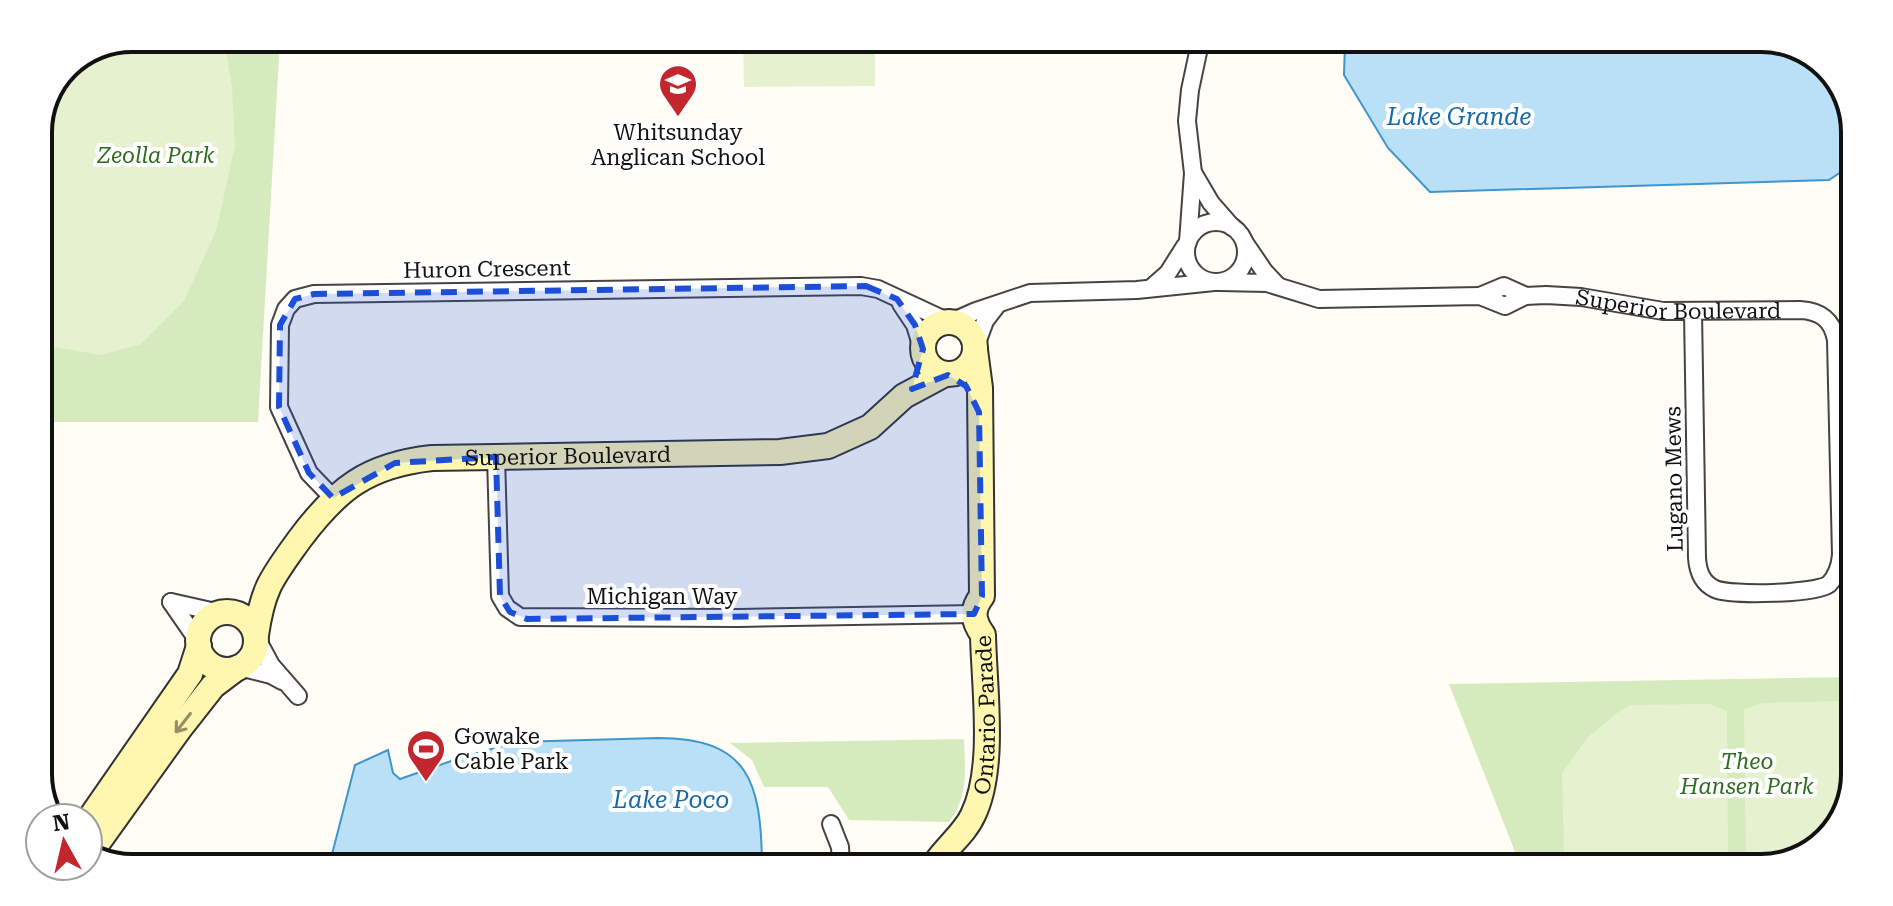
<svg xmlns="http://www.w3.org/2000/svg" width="1893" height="906" font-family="'Roboto Serif',serif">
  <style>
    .green { fill: #d5ebbd }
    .pitch { fill: #e6f2cf }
    .water { fill: #b9e0f7; stroke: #3f96cf; stroke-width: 2 }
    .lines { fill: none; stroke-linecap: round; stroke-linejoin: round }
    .street-casing { stroke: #444; stroke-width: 20 }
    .secondary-casing { stroke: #333; stroke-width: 28 }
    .street { stroke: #fff; stroke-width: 16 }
    .secondary { stroke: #fff6b0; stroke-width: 24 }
    .oneway { stroke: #948f68 }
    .marked { fill: #1d4ed8; fill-opacity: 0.2; stroke: #1d4ed8; stroke-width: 6; stroke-dasharray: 16 10; stroke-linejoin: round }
    .labels { text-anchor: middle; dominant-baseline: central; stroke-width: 8; stroke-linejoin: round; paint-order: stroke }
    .poi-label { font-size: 22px; fill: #111; stroke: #fff }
    .park-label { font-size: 22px; font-style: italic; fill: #2f6b1f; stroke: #fff }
    .street-label { font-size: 22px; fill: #111; stroke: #fff }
    .water-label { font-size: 24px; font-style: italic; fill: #1768a6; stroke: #fff }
    .rim { fill: none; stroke: #111; stroke-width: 4 }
  </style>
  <rect width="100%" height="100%" fill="#fffdf5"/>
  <path class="green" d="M132,38L280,39L258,422H38V127L66,65Z
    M1849,677L1848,810L1814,852L1761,868L1521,867L1449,684Z
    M964,739C965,768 969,797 949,822L849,820L828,787H764L752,760L730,743Z"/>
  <path class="pitch" d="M132,38H220L226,51L232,87L235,146L216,231L184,301L141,344L101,355L38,344V126L66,65Z
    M743,41H875V86L744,87Z
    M1842,701L1849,705L1848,810L1814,852L1761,868H1752L1746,862L1744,709L1762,703Z
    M1709,704L1727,711L1728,862L1722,868L1569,867L1564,855L1562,773L1587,738L1617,713L1630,705Z"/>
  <path class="water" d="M1345,43L1797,45L1839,79L1855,126L1854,157L1847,168L1829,180L1430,192L1388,148L1344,75Z
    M658,738C749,738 761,782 762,864L330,862L355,765L388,750L393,773L400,779L454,760L515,742Z"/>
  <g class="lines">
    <defs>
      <g id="street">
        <path d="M1194,174L1211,203L1232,227"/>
        <circle cx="1216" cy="252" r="30"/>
        <path d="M1188,242L1193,173L1187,121L1190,90L1200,43"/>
        <path d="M1245,243L1264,271L1278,286"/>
        <path id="s1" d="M1220,282L1267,283L1319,299L1480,296L1505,306L1525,296L1546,295L1581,297L1663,311L1800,310C1820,311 1832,319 1836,340L1841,555C1840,566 1837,576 1829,584C1817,594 1731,596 1715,589C1702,583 1698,572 1697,558L1693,312"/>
        <path d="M1151,288L1168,273L1185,246"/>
        <path d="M1480,296L1504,286L1526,296"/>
        <path d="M901,304L915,325L922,348"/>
        <path d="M951,322L976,311L1030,293L1137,290L1214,282"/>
        <path d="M975,348L985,321L998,304"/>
        <path d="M496,457L500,596L507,608L520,617L739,618L974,614"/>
        <path d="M333,498L309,473L279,407L280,325L286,309L295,299L314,294L861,286L878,289L949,322"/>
        <path d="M171,602L220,613"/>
        <path d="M171,602L198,641"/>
        <path d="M256,637L271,665L298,696"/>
        <path d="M239,667L271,675L282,681"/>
        <path d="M831,824L840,847L841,864"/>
      </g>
      <g id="secondary">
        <circle cx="949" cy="348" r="26"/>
        <circle cx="227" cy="641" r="29"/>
        <path id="s2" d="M256,635C263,587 272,578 299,540C337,489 367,465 432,458L780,452L828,446L870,427L904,396L945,374"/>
        <path d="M88,821L190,674L199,646"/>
        <path d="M89,855L180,728L213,686L237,668"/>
        <path id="s3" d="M935,864C946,847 965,833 973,815C996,768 984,687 983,635C973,621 971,610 982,596L980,388L975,350"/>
      </g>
    </defs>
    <use href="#street" class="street-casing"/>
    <use href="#secondary" class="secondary-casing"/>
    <use href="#street" class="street"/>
    <use href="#secondary" class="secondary"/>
  </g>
  <defs><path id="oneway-shaft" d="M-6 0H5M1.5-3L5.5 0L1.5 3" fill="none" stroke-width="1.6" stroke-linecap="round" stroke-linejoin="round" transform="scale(2)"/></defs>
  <use class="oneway" href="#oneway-shaft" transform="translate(183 723) rotate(128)"/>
  <path class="marked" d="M866,286L897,299L915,325L923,349L912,389L948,375L966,386L979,412L982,596L974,614L527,619L510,612L500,596L496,457L395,463L333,498L309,473L279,407L280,325L295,299L314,294Z"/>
  <defs>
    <symbol id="school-pin" viewBox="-11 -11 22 30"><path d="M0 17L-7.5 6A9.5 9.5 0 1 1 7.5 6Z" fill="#c4262e" stroke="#fff"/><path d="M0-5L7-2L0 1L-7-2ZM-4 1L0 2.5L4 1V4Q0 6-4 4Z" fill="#fff"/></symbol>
    <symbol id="stadium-pin" viewBox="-11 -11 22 30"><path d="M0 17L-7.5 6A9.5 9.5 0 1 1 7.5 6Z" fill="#c4262e" stroke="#fff"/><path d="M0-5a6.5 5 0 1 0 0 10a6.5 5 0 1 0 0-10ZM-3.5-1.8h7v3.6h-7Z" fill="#fff"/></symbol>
  </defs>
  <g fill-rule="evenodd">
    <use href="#school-pin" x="656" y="62" width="44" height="60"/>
    <use href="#stadium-pin" x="404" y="727" width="44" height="60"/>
  </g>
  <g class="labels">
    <g class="poi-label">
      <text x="678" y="132">Whitsunday<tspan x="678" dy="25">Anglican School</tspan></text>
      <text x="454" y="736" text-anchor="start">Gowake<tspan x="454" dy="25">Cable Park</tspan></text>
    </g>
    <g class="park-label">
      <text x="156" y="155">Zeolla Park</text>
      <text x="1747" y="761">Theo<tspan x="1747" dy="25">Hansen Park</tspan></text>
    </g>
    <g class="street-label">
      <text transform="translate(487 269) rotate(-1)">Huron Crescent</text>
      <text stroke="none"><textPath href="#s1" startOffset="466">Superior Boulevard</textPath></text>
      <text stroke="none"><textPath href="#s2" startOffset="404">Superior Boulevard</textPath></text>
      <text transform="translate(1674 479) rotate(-91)">Lugano Mews</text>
      <text x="662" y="596">Michigan Way</text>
      <text stroke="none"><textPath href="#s3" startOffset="164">Ontario Parade</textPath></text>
    </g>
    <g class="water-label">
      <text x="1459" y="117">Lake Grande</text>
      <text x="671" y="800">Lake Poco</text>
    </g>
  </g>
  <path d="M0 0H1893V906H0ZM132 52H1761A80 80 0 0 1 1841 132V774A80 80 0 0 1 1761 854H132A80 80 0 0 1 52 774V132A80 80 0 0 1 132 52Z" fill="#fff" fill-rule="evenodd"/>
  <path class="rim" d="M132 52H1761A80 80 0 0 1 1841 132V774A80 80 0 0 1 1761 854H132A80 80 0 0 1 52 774V132A80 80 0 0 1 132 52Z"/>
  <g transform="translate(64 842) rotate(352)"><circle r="38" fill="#ffffff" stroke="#a0a0a0" stroke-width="2"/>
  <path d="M0-6L14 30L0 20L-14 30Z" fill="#c4262e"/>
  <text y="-12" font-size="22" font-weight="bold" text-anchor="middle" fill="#111111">N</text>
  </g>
</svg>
